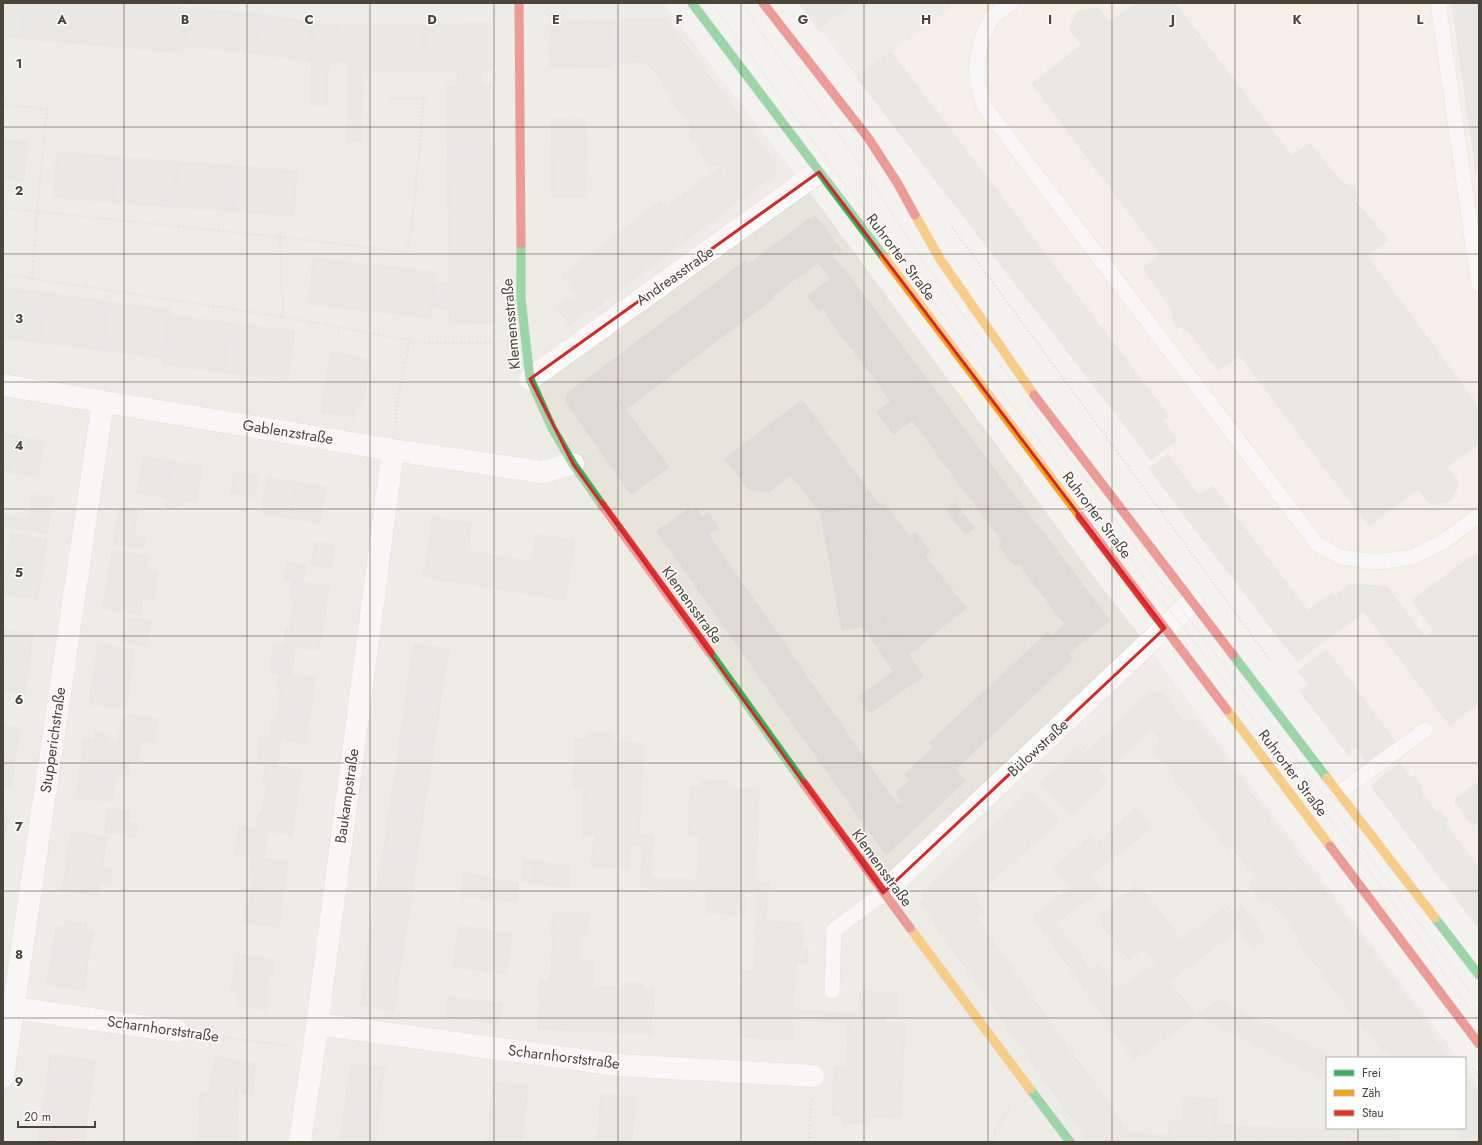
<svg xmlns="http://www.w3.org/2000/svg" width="1482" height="1145" font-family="Jost,sans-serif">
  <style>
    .residential { fill: #e7e4dc }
    .commercial { fill: #f3ebdf }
    .building { fill: #dedbd6; stroke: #dcd9d4 }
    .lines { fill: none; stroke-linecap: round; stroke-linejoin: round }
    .lane-casing { stroke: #d2d0cb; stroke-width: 16 }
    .street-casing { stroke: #d2d0cb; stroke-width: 23 }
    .fast-casing { stroke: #d3cfc5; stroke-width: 10 }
    .slow-casing { stroke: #d3cfc5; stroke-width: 10 }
    .jam-casing { stroke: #d3cfc5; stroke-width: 10 }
    .path { stroke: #d3d2cc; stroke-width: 2.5; stroke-dasharray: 2 2; stroke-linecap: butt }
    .lane { stroke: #fdfdfc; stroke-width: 15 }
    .street { stroke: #fdfdfc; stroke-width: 22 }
    .fast { stroke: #30b455; stroke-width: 9 }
    .slow { stroke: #ff9f0a; stroke-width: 9 }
    .jam { stroke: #e5322d; stroke-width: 9 }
    .tram { stroke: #dbdbda; stroke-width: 1 }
    .marked { fill: none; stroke: #d62828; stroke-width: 3; stroke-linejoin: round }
    .grid { fill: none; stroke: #4b4439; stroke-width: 1; stroke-opacity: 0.55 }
    .labels { text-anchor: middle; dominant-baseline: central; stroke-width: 3; stroke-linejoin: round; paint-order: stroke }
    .street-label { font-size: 15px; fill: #4b4439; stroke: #fff }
    .grid-label { font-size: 13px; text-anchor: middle; font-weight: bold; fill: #4b4439; stroke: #fff; stroke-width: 3; stroke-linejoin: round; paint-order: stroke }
  </style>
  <rect width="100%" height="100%" fill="#f4f2ee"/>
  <path class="residential" d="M3,3H663L820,206L1097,581L1134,628L1273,814L1458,1058H1327V1128H1465V1067L1479,1085V1142H3Z
    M799,3H949L952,7L857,78Z"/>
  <path class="commercial" d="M949,3H1479V918L1351,754L1302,687L1305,684L1307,686L1312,682L1149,468L1154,464L857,78L952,7Z"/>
  <path class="building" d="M3,3H24L21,38L3,37Z
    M24,3H63L60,42L21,38Z
    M63,3H126L122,47L60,42Z
    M126,3L186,8L182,53L122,47Z
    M799,3H852L818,29Z
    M1136,3H1175L1292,156L1310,143L1340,181L1355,188L1357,203L1388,240L1367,256L1479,408V443L1447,467L1459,483L1450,501L1431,505L1418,489L1369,526L1240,356L1218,370L1188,330L1174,325L1172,309L1143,268L1160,254L1032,84L1082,44L1069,29L1078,11L1098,8L1110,22Z
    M1452,3H1479V171L1476,172Z
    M186,8L260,14L256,53L183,46Z
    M260,14L312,23L311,62L256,53Z
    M666,19L690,50L656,75L647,63L643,62L611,63L610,20Z
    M610,20L611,67L550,68L549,22Z
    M312,23L337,25V62H329L328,69H311Z
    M492,23V69L482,70V85L458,86L457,71H425L424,25Z
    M337,25H363V69H352V62H337Z
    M363,25H424L425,71H363Z
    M690,50L706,72L674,96L657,75Z
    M891,52L1169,416L1162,420L1177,439L1151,460L857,78Z
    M348,62H352V69H363L362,107H348Z
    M311,69H328V106H311Z
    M706,72L729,102L693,129L670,99Z
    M482,85H492L493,146L447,147L446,86Z
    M729,102L757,139L723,165L721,168L718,163L716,166H711L687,134Z
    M348,107H362V141L347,142Z
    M586,118L587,197H552L551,119Z
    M757,139L776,164L775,174L720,215L697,184L719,168L722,172L726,169L723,165Z
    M3,140L28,142L24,181L3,178Z
    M493,146L494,208L448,209L447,147Z
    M57,152L117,157L113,202L53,197Z
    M117,157L177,162L174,207L113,202Z
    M177,162L237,166L234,211L174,207Z
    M237,166L297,171L294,216L234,211Z
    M697,184L720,215L689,238L666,207Z
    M661,201L689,238L640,275L612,238Z
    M494,208L495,271L449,272L448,209Z
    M815,216L842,251L840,253L836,248L830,253L843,270L831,279L818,262L771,297L748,265L810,218L811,220Z
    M612,238L640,275L590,312L562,275Z
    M313,258L374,265L369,311L308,304Z
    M745,261L773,299L724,335L696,298Z
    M374,265L436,272L431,318L369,311Z
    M844,269L860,291L828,315L823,308L819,311L808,296Z
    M495,271L496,323L450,324L449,309L432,307L435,283L449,284V272Z
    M3,288L46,293L39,342L3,337Z
    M860,291L909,355L876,380L827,316Z
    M46,293L108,302L102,350L39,342Z
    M567,297L571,302L578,297L588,310L568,326V323L556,307H554Z
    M696,298L724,335L675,372L646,335Z
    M108,302L170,310L163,358L102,350Z
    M169,315L230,323L223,372L162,364Z
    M230,323L294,331L288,381L223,372Z
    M646,335L675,372L626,409L597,372Z
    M331,352L370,360L362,405H356L353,417L321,412Z
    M909,355L925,377L891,401L876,380Z
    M597,372L669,467L631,494L566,402L568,393Z
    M925,377L941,398L893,434L877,412Z
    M941,398L957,419L928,441L912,420Z
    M802,400L879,505H862L821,513L791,475L768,492L749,489L725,459Z
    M957,419L972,440L943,462L928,441Z
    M3,434L14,436L9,472L3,471Z
    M14,436L44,441L38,477L9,472Z
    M972,440L1015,496L986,519L943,462Z
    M1168,455L1199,496L1180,510L1149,468Z
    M143,457L172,461L167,498L137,493Z
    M172,461L202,466L196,502L181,500L179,510L165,508Z
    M234,472L259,475L255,497L231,493Z
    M267,477L296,482L290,518L261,513Z
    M296,482L326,487L320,523L290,518Z
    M1213,486L1308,611L1332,593L1352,621L1297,661L1180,510Z
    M32,495L53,498L49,523L28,519Z
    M1015,496L1051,543L1021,566L1019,563L1015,566L999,545L1003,542L986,519Z
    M955,503L974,528L965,534L947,510Z
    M885,504L910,537L915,533L930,552L925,556L966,608L909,654L882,615L862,505Z
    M862,505L882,615L886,622L842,630L821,513Z
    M119,508L138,511L134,536L115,533Z
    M689,509L691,512L696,509L702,517L708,513L718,527L708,534L729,565L697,588L657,531Z
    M3,515L49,523L48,533L3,526Z
    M433,517L472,523L467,551L532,562L536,534L575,541L565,600L423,577Z
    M115,533L145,538L143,548L113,544Z
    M11,534L47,540L43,570L6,564Z
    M314,542L335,545L331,568L311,565Z
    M1051,543L1087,591L1057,614L1021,566Z
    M112,550L148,556L146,570L158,572L156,587L107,580Z
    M1475,554L1479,559V595L1433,629L1412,601Z
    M286,562L306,565L303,582L284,580Z
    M6,564L43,570L38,599L3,594Z
    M729,565L766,617L734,640L697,588Z
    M107,580L156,587L154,601L142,599L139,614L103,609Z
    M293,580L329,586L324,618L292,614L294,599L290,598Z
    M1350,584L1387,587L1425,637L1479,595V703L1450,725L1364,611L1352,621L1334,596Z
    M1087,591L1110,621L1079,644L1069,654L1073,658L1044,686L1019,659L1048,632L1052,636L1065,624L1057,614Z
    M292,614L324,618L319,650L283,646L286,628H289Z
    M766,617L805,674L773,696L734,640Z
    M125,618L151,621L149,634L123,630Z
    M886,622L923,676L870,713L858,697L894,672L863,626Z
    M3,630L33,634L29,663L3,660Z
    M123,630L149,634L147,646L122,642Z
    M274,643L295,647L293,660L272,657Z
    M98,644L134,650L130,679L94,674Z
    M414,644L449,649L441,700L406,695Z
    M1327,650L1338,665L1310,686L1298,671Z
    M272,657L293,660L291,675L270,673Z
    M1019,659L1044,686L1012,716L987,689Z
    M3,660L29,663L25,693L3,690Z
    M1338,665L1384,726L1350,751L1352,754L1349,756L1299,690L1302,688L1304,690Z
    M279,673L315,678L311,710L279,705L281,690H277Z
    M94,674L130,679L126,709L89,704Z
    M805,674L845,730L814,753L773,696Z
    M987,689L1012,716L984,742L959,715Z
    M1151,692H1160L1174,707L1114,763L1110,758L1098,769L1084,754Z
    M406,695L441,700L433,752L399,747Z
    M279,705L311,710L306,743L270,738L272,720L276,721Z
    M1173,708L1185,723L1161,741L1151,729Z
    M123,714L158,719L156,731L121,726Z
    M959,715L984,742L955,770L930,743Z
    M1194,717L1232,768L1190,799L1152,748Z
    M3,726L20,728L15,757L3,756Z
    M121,726L156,731L154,743L119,737Z
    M1384,726L1395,741L1367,762L1356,747Z
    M845,730L885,788L854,810L814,753Z
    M95,733L109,735L108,741L118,743L119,737L141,741L138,761L130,760L128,775L80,768L84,738L94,739Z
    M587,733L613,734V741L644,743L639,835L653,836L651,878L697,880L700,835H688L690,787H702V780L728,781V788L759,790L755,883H768L766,921L803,923L802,948H808L807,963H796L793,1010L859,1014L860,991L898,993L897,1017H884V1023H905L901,1118L869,1117V1124L843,1123V1116L832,1115L834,1067H846L848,1023L793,1020L792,1040L739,1037L742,970L754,971L757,893L745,892L744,915L707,913L708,890L641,887L642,845H630L629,868L591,866L593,841H596V835H582L584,788H573L575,739L587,740Z
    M260,735L281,739L279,753L258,750Z
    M399,747L433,752L425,804L391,799Z
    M934,747L965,781L943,802L929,788L923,794L905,774Z
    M1077,747L1109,781L1071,816L1040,782Z
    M258,750L279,753L277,766L256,764Z
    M3,756L15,757L11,787L3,786Z
    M1400,764L1411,778L1414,776L1422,787L1420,790L1436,812L1439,810L1448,821L1445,823L1456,838L1427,860L1371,786Z
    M265,765L301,770L297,802L265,798L267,783L263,782Z
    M80,768L116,773L112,802L76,797Z
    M1232,768L1269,817L1227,849L1190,799Z
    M910,780L923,794L929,788L943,802L886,855L854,810L885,788L898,805L902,802L896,793Z
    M1479,782V820L1473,825L1454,800Z
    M1031,790L1058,819L1057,822L1032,845L1005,815Z
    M265,798L297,802L292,835L256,829L258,813H262Z
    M391,799L425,804L417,856L383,851Z
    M108,808L130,811L128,823L106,820Z
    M1135,808L1152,828L1111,859L1097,844Z
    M1005,815L1032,845L1002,872L975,843Z
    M3,816L8,817L3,842Z
    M1269,817L1312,874L1274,903L1270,896L1263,902L1249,884L1256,878L1231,846Z
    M106,820L137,824L135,837L105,832Z
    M239,826L267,831L266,844L237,841Z
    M71,832L107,837L103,867L66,862Z
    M1090,836L1111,859L1071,888L1054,869Z
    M1456,838L1479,869V875L1453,894L1427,860Z
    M237,841L266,844L264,858L235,855Z
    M975,843L1002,872L982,891L955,861Z
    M383,851L417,856L410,907L375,902Z
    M252,857L288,862L283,894L251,890L253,875L249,874Z
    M524,860L535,862L532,882L521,881Z
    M536,861L570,866L568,887L533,883Z
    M955,861L982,891L975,898L985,912L977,917L983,927L952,949L920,903L926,899L921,893Z
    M66,862L112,869L110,884L100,883L98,896L62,891Z
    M464,873L518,883L516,902L461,896Z
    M1312,874L1339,909L1300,938L1274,903Z
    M1090,875L1101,890L1056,922L1090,970L1098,964L1117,990L1156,963L1170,981L1109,1024L1033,916Z
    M1479,875V929L1453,894Z
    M1138,887L1143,890L1181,940L1154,960L1112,905L1134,888Z
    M251,890L283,894L279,927L242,922L245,904L249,905Z
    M375,902L410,907L402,958L367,953Z
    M1240,904L1264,935L1263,941L1253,948L1227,914Z
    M1112,905L1145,948L1129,960L1101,923L1099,917L1102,913Z
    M1223,909L1238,930L1170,981L1154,960Z
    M1339,909L1413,1007L1371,1038L1297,941Z
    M553,912L589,914L587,936L580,935L579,960L594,962L593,987L626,988V983L643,984V990H654L651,1034L538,1029L540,980L550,981L553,934H551Z
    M65,921L87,924L86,930L93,931L88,961L51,956L56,926L64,927Z
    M459,926L512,934L506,974L453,967Z
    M983,927L1023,984L992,1005L952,949Z
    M367,953L402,958L394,1011L360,1005Z
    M237,954L274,959L272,974H269L266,995H269L266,1010L236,1006L238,992L231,991Z
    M51,956L88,961L84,990L47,985Z
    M1170,981L1196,1016L1134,1060L1109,1024Z
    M1023,984L1063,1040L1032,1063L992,1005Z
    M448,997L503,1004L499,1024L446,1017Z
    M1218,1000L1334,1058H1327V1073L1320,1078L1196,1016Z
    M1413,1007L1433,1034L1431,1035L1439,1045L1440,1044L1442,1045L1440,1047L1448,1057L1449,1056L1451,1057L1395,1058L1387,1048L1383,1051L1373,1038Z
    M1063,1040L1104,1097L1072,1119L1032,1063Z
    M50,1054L95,1061L92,1087L47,1081Z
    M215,1057L255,1063L252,1094L209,1092Z
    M351,1063L385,1068L378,1120L344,1114Z
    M47,1081L92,1087L88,1115L43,1109Z
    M1469,1081L1479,1095V1142H1465L1455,1128H1465V1084Z
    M493,1082L528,1086L522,1142H487Z
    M200,1092L238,1094L236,1142H198Z
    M601,1094L636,1097L632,1142H597Z
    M1104,1097L1127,1131L1131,1133L1168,1135V1142H1088L1072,1119Z
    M1184,1097L1217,1099L1215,1142H1168L1169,1121L1183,1122Z
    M43,1109L88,1115L84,1142L39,1136Z
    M344,1114L378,1120L375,1142H340Z
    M1216,1124L1260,1127L1259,1142H1215Z
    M1260,1127L1302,1129V1142H1259Z
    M1348,1128H1386V1131H1400L1399,1142H1349Z
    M1302,1129L1348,1131V1142H1302Z
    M39,1136L78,1142H38Z"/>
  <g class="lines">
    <defs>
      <path id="lane" d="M1011,3L992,17L983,35L978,55L977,81L984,106L1317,544L1341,557L1376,562L1413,557L1443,542L1479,515
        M1438,3L1479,285
        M1339,793L1425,730
        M832,991L834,930L883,893"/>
      <path id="street" d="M530,379L819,172
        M3,385L393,450L542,472L573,464
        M883,893L1192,602
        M13,1008L177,1031
        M317,1024L618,1065L813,1076
        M3,1077L103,402
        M300,1142L314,1048L393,450"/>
      <path id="fast" d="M692,3L884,257
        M521,244V299L530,379L552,428L573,464L602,505
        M710,653L804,784
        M1233,655L1327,778
        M1435,918L1479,975
        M1030,1089L1070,1142"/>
      <path id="slow" d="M915,215L940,259L1034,395
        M884,257L1080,516
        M1227,710L1330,846
        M1327,778L1435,918
        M910,928L1030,1089"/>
      <path id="jam" d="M519,3L521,244
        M763,3L869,139L898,184L915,215
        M1034,395L1233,655
        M602,505L710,653
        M1080,516L1227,710
        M804,784L910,928
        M1330,846L1479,1044"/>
    </defs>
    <use href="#lane" class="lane-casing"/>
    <use href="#street" class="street-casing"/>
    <use href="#fast" class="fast-casing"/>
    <use href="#slow" class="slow-casing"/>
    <use href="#jam" class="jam-casing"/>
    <path class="path" d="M3,105L47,109L37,211L32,279
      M3,208L280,237L283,317L3,274
      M952,227L1270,660
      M280,237L407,252L412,228L424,98H387
      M283,317L424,343H502
      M395,427L396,405L410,341
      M199,1034L290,1046
      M1473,1068L1479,1077
      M809,1142L811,1100
      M990,1142L1011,1104"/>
    <use href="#lane" class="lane"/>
    <use href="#street" class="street"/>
    <use href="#fast" class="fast"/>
    <use href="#slow" class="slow"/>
    <use href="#jam" class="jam"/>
    <path class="tram" d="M712,3C909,277 1119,542 1323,810C1377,879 1427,951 1479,1022
      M741,3L770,44L852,152L923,261L1183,611L1333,807L1479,1004"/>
  </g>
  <path d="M0 0H1482V1145H0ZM819,172L1165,628L883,893L573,464L530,379Z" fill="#f4f2ee" fill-opacity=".55" fill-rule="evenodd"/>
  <path class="marked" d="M819,172L1165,628L883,893L573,464L530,379Z"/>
  <path class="grid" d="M124,3V1142M247,3V1142M370,3V1142M494,3V1142M618,3V1142M741,3V1142M864,3V1142M988,3V1142M1112,3V1142M1235,3V1142M1358,3V1058M3,127H1479M3,254H1479M3,382H1479M3,509H1479M3,636H1479M3,763H1479M3,891H1479M3,1018H1479M1358,1128V1142"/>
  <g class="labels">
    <g class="street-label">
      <text transform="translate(901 257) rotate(53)">Ruhrorter Straße</text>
      <text transform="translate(675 276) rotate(-35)">Andreasstraße</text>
      <text transform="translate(511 324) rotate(-95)">Klemensstraße</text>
      <text transform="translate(288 432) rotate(9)">Gablenzstraße</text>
      <text transform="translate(1097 515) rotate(53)">Ruhrorter Straße</text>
      <text transform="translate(692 605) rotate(54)">Klemensstraße</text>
      <text transform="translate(53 740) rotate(-82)">Stupperichstraße</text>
      <text transform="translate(1038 748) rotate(-43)">Bülowstraße</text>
      <text transform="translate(1293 773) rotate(53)">Ruhrorter Straße</text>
      <text transform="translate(347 796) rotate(-82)">Baukampstraße</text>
      <text transform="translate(882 868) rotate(54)">Klemensstraße</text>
      <text transform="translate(163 1029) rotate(8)">Scharnhorststraße</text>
      <text transform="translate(564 1057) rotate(7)">Scharnhorststraße</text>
    </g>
  </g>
  <g class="grid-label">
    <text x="62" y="24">A</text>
    <text x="185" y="24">B</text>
    <text x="309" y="24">C</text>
    <text x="432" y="24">D</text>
    <text x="556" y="24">E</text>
    <text x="679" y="24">F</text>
    <text x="803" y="24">G</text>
    <text x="926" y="24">H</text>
    <text x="1050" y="24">I</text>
    <text x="1173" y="24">J</text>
    <text x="1297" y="24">K</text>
    <text x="1420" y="24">L</text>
    <text x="19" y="68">1</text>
    <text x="19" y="195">2</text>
    <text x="19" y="323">3</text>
    <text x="19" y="450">4</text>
    <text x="19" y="577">5</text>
    <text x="19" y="704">6</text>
    <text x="19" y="831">7</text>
    <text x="19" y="959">8</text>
    <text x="19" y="1086">9</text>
  </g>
  <rect width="1482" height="1145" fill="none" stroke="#4b4439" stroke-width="8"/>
  <rect x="1326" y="1057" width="140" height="72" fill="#ffffff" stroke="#b7b4b0"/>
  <rect x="1334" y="1070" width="20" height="6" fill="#30b455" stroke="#b7b4b0"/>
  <text x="1362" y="1077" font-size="12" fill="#4b4439">Frei</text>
  <rect x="1334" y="1090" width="20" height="6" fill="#ff9f0a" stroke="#b7b4b0"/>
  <text x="1362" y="1097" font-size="12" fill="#4b4439">Zäh</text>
  <rect x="1334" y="1110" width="20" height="6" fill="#e5322d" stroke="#b7b4b0"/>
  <text x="1362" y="1117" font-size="12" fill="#4b4439">Stau</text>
  <path d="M18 1121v6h77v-6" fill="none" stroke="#4b4439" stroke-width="2"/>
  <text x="24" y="1121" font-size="12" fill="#4b4439" stroke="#ffffff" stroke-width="3" paint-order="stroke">20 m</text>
</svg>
